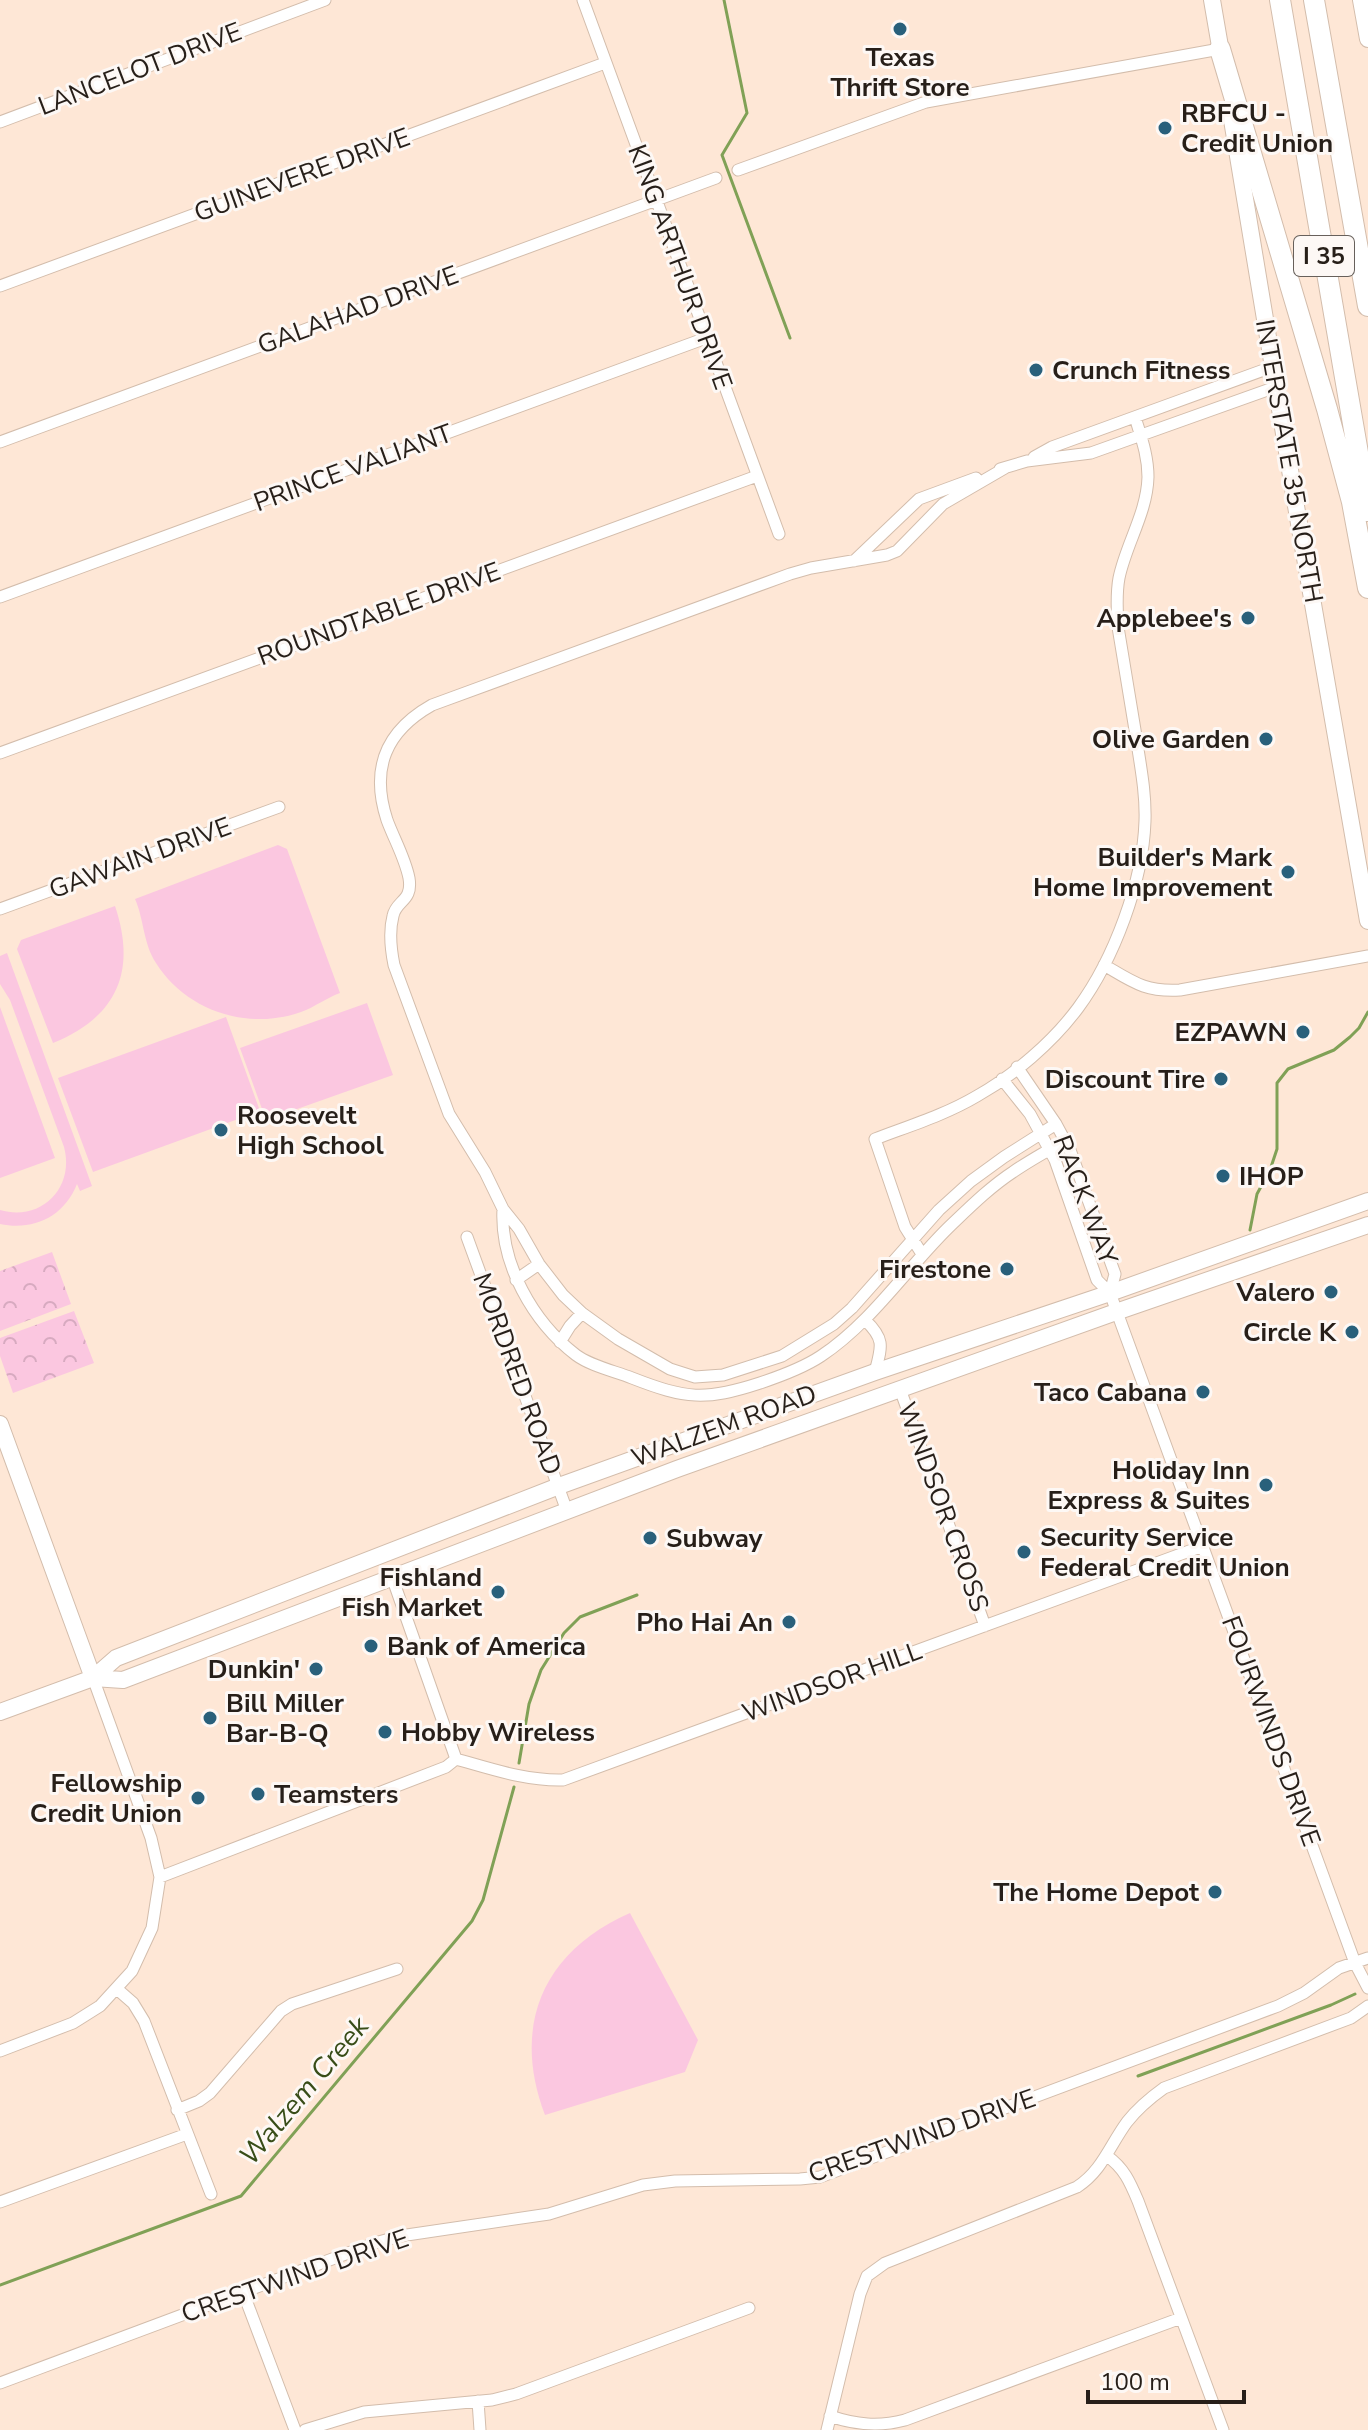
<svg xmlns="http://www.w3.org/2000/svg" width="1368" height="2430" font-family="'Nunito Sans',sans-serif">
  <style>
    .grass { fill: #fbc7e0 }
    .forest { fill: url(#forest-crowns) }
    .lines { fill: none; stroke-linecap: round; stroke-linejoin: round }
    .stream { stroke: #80a156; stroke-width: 3 }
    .street-casing { stroke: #d3bdac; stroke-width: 13 }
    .secondary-casing { stroke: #d3bdac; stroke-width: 18 }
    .highway-casing { stroke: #d3bdac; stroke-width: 22 }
    .street { stroke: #fff; stroke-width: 11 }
    .secondary { stroke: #fff; stroke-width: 16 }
    .highway { stroke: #fff; stroke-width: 20 }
    .poi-dot { fill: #29607b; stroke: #fdf8f5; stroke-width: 3 }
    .labels { text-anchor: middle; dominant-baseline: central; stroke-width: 6; stroke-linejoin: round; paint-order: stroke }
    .shield { fill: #fdf8f5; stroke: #67605b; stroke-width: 2 }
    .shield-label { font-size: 24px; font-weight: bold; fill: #271f19 }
    .poi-label { font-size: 26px; font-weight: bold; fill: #271f19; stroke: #fdf8f5; text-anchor: end }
    .street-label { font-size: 26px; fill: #271f19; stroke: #fdf8f5 }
    .water-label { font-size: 28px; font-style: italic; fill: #384d18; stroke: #fdf8f5 }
  </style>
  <defs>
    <pattern id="forest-crowns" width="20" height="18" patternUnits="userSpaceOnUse" patternTransform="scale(2)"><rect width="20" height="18" fill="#fbc7e0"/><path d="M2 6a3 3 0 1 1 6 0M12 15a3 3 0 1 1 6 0" fill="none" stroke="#d7aac0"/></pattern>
  </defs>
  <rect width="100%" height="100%" fill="#fee7d6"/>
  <path class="grass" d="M278,845L287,849L340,993C326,998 315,1007 301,1012C248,1031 186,1011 156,963C143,943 144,919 135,899Z
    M115,906C137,971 117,1017 53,1043L17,949L21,940Z
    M7,953L92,1186L80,1191L77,1184C64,1217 33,1231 0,1224V1210C41,1222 75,1188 64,1147L10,1000L0,984V956Z
    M367,1003L393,1075L266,1120L240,1048Z
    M0,1007L55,1158L0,1178Z
    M226,1017L260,1111L93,1172L58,1078Z
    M630,1913L698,2040L685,2072L545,2115C511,2026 543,1951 630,1913Z"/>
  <path class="forest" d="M52,1252L71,1304L0,1331V1271Z
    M74,1311L94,1363L13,1393L0,1356V1338Z"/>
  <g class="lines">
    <path class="stream" d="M724,0L747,113L722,155L790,338
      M1250,1230L1257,1194L1270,1170L1277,1149V1083L1288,1069L1334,1050L1350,1037L1359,1028L1368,1012
      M519,1763L529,1704L541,1670L564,1633L580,1617L637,1595
      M1138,2076L1331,2005L1355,1994
      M0,2285L241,2196L472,1921L483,1900L514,1787"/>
    <defs>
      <path id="street" d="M583,0L779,534
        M0,122L325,0
        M738,170L926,102L1220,49
        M0,286L605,63
        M0,442L716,178
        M1034,457L1052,447L1272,367
        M1005,468L943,504L897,551L887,555L811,568L790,574L432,705C386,731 370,768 387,820C394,839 405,858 409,878C413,902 396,900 393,916C389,931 391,950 394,965L449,1114L485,1172L503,1209L519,1229L539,1264L563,1295L582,1313L618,1339L670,1369L695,1377L723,1375L782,1356L834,1324L852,1308L939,1210L971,1181L1004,1157L1056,1124
        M1000,469L1027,461L1091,453L1276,387
        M854,561L919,499L976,478
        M0,597L706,338
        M0,753L757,476
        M0,909L279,807
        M1104,965C1133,982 1145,992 1180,990L1368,956
        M1017,1067L1056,1124L1070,1150L1115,1274L1110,1293
        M1002,1079L1030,1114L1055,1160L1097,1280L1110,1293L1355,1963L1368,1988
        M503,1209C500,1264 533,1322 576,1355C591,1366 614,1371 632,1378C686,1399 705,1401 760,1383C781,1376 803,1368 821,1356C872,1322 906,1269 949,1227C969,1208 990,1187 1013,1172C1030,1160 1048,1151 1065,1140
        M467,1237L567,1511
        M922,1254L905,1227L875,1139C909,1126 945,1115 977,1096C1014,1075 1052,1043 1078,1008C1114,959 1143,882 1145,821C1146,792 1140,764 1136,736C1130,699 1124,663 1118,627C1117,611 1116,594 1119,578C1126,544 1147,513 1148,477C1148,455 1141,437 1135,417
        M516,1280L539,1264
        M865,1320C885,1339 882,1346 875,1372
        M560,1342L570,1326L582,1313
        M900,1389L985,1626
        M392,1577L456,1759
        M456,1759C492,1769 526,1781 563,1780L1203,1546
        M160,1877L446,1767L456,1759
        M117,1989L133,2003L144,2021L211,2194
        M0,2051L73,2023L100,2006L132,1971L152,1928L160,1877L151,1838L93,1678
        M177,2110L199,2101L210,2093L281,2011L292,2004L397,1969
        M1107,2156C1124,2168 1130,2182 1138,2201L1223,2430
        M0,2202L187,2134
        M243,2292L295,2430
        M0,2383L375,2243L400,2236L549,2214L643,2185L675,2181L800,2179L820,2177L1278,2006L1304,1993L1339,1968L1368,1958
        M478,2401L480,2430
        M830,2416C856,2425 879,2427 905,2420L1181,2318
        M305,2430L364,2412L492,2400L516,2394L749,2308
        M827,2430L860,2294L867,2276L885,2263L1077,2187C1102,2171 1110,2145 1127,2122C1138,2108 1150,2098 1164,2088L1351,2018L1368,2006"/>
      <path id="secondary" d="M1212,0L1222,58
        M1361,0L1368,39
        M1230,108L1296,506L1368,921
        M0,1424L93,1678
        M93,1678L123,1680L677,1469L1116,1312L1368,1225
        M0,1712L93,1678L116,1658L559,1486L875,1372L1110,1293L1368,1201"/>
      <path id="highway" d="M1280,0L1368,511
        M1314,0L1368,306
        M1220,49L1327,409L1352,502L1368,588"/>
    </defs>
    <use href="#street" class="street-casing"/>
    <use href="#secondary" class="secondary-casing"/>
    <use href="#highway" class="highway-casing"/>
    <use href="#street" class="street"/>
    <use href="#secondary" class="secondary"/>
    <use href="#highway" class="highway"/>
  </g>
  <g class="poi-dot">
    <circle cx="900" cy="29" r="8"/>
    <circle cx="1165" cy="128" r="8"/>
    <circle cx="1036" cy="370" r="8"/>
    <circle cx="1248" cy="618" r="8"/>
    <circle cx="1266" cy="739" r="8"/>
    <circle cx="1288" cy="872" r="8"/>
    <circle cx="1303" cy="1032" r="8"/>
    <circle cx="1221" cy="1079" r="8"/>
    <circle cx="221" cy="1130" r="8"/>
    <circle cx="1223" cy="1176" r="8"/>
    <circle cx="1007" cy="1269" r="8"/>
    <circle cx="1331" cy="1292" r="8"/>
    <circle cx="1352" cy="1332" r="8"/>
    <circle cx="1203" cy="1392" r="8"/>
    <circle cx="1266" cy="1485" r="8"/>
    <circle cx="650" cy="1538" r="8"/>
    <circle cx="1024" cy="1552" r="8"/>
    <circle cx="498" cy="1592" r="8"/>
    <circle cx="789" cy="1622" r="8"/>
    <circle cx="371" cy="1646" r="8"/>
    <circle cx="316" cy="1669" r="8"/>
    <circle cx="210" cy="1718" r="8"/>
    <circle cx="385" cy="1732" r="8"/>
    <circle cx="258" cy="1794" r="8"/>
    <circle cx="198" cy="1798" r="8"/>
    <circle cx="1215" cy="1892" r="8"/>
  </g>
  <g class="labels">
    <rect class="shield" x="1294" y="236" width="60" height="40" rx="6"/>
    <g class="shield-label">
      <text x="1324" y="256">I 35</text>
    </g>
    <g class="poi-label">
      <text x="900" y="57" text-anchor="middle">Texas<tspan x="900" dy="30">Thrift Store</tspan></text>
      <text x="1181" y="113" text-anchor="start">RBFCU -<tspan x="1181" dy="30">Credit Union</tspan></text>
      <text x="1052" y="370" text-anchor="start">Crunch Fitness</text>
      <text x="1232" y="618">Applebee's</text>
      <text x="1250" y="739">Olive Garden</text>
      <text x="1272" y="857">Builder's Mark<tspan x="1272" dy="30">Home Improvement</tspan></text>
      <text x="1287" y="1032">EZPAWN</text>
      <text x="1205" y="1079">Discount Tire</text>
      <text x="237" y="1115" text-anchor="start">Roosevelt<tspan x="237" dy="30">High School</tspan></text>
      <text x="1239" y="1176" text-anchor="start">IHOP</text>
      <text x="991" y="1269">Firestone</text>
      <text x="1315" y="1292">Valero</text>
      <text x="1336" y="1332">Circle K</text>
      <text x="1187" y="1392">Taco Cabana</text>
      <text x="1250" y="1470">Holiday Inn<tspan x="1250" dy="30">Express &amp; Suites</tspan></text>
      <text x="1040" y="1537" text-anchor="start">Security Service<tspan x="1040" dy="30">Federal Credit Union</tspan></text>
      <text x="666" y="1538" text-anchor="start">Subway</text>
      <text x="482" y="1577">Fishland<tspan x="482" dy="30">Fish Market</tspan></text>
      <text x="773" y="1622">Pho Hai An</text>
      <text x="387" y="1646" text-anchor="start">Bank of America</text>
      <text x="300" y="1669">Dunkin'</text>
      <text x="226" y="1703" text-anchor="start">Bill Miller<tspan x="226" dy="30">Bar-B-Q</tspan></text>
      <text x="401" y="1732" text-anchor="start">Hobby Wireless</text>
      <text x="182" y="1783">Fellowship<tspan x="182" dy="30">Credit Union</tspan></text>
      <text x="274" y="1794" text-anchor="start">Teamsters</text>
      <text x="1199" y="1892">The Home Depot</text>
    </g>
    <g class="street-label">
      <text transform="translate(140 69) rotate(-21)">LANCELOT DRIVE</text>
      <text transform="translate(302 175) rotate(-20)">GUINEVERE DRIVE</text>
      <text transform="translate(680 267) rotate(70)">KING ARTHUR DRIVE</text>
      <text transform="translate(358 310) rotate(-20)">GALAHAD DRIVE</text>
      <text transform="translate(1289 461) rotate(80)">INTERSTATE 35 NORTH</text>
      <text transform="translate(353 468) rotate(-20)">PRINCE VALIANT</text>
      <text transform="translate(379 614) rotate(-20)">ROUNDTABLE DRIVE</text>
      <text transform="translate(140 858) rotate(-20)">GAWAIN DRIVE</text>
      <text transform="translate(1085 1200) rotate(69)">RACK WAY</text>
      <text transform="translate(517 1374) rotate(70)">MORDRED ROAD</text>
      <text transform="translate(724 1426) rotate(-20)">WALZEM ROAD</text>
      <text transform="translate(943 1507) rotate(70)">WINDSOR CROSS</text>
      <text transform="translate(832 1682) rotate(-20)">WINDSOR HILL</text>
      <text transform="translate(1271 1731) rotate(70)">FOURWINDS DRIVE</text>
      <text transform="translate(922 2136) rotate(-19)">CRESTWIND DRIVE</text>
      <text transform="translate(295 2276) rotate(-19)">CRESTWIND DRIVE</text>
    </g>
    <g class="water-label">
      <text transform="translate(304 2091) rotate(-50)">Walzem Creek</text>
    </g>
  </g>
  <path d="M1088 2390v12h156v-12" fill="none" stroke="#271f19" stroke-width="4"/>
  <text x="1100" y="2390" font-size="24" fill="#271f19" stroke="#fdf8f5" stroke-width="6" paint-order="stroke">100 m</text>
</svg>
